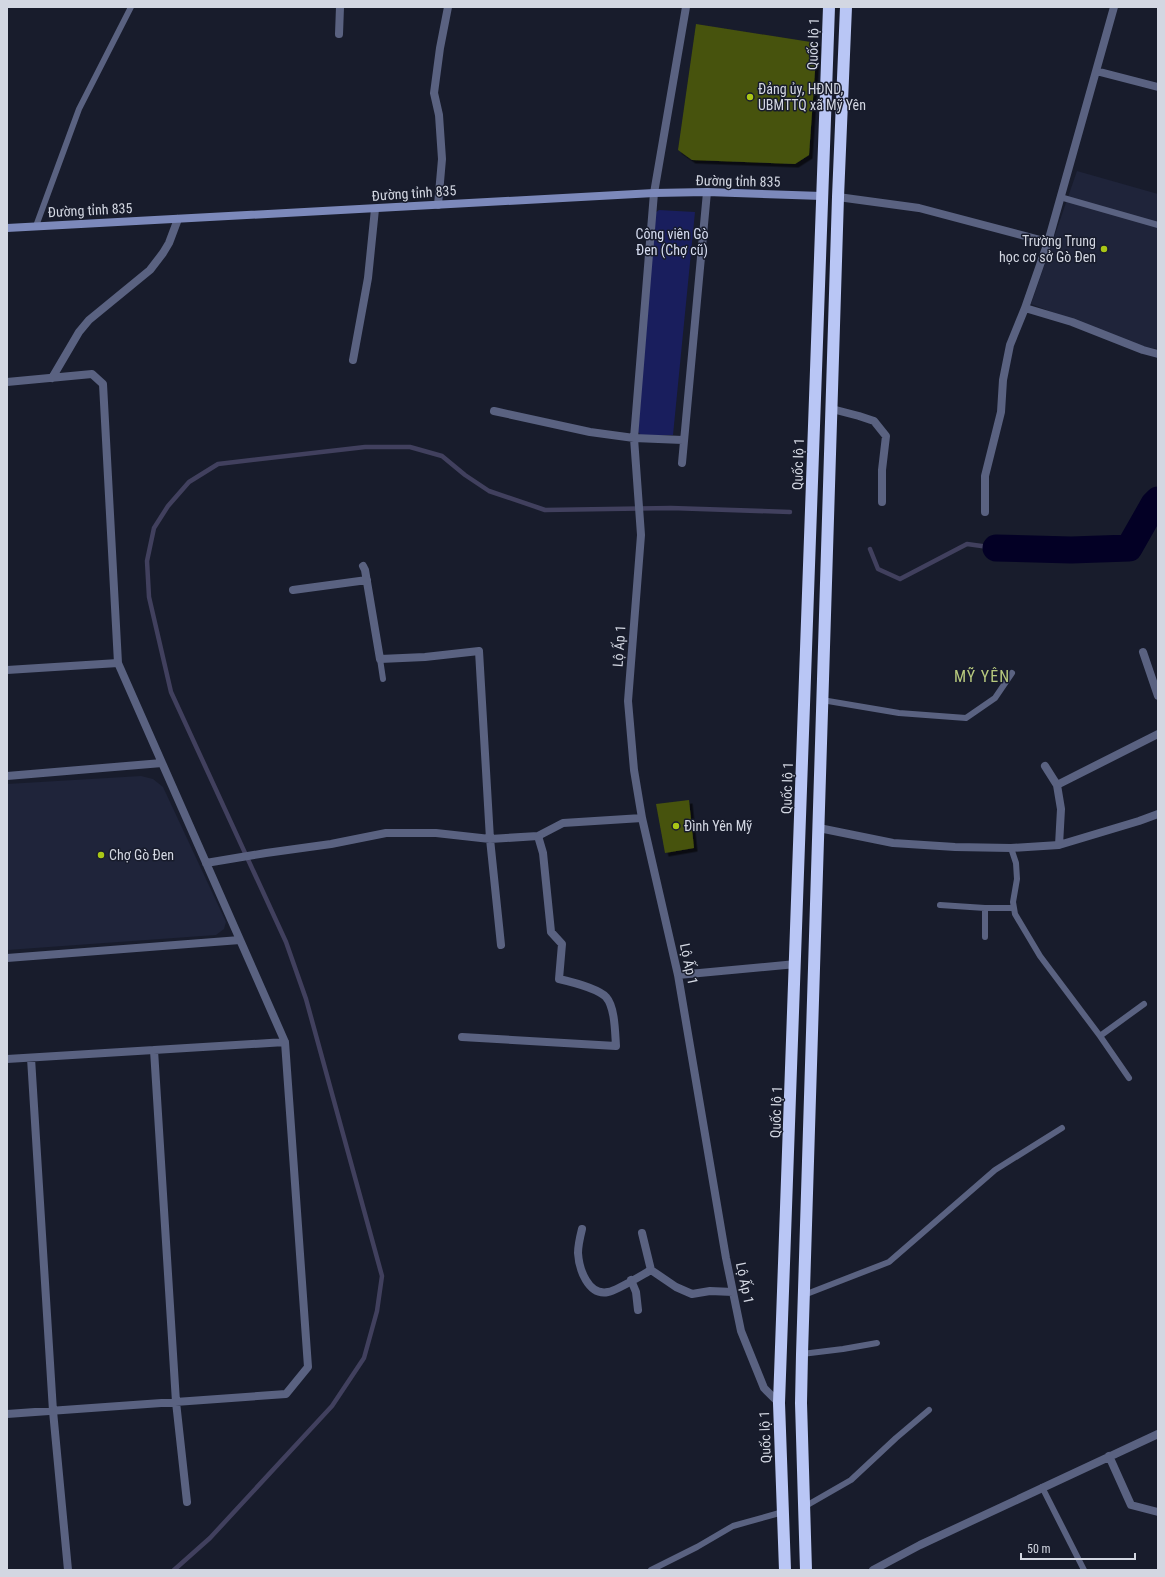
<svg xmlns="http://www.w3.org/2000/svg" width="1165" height="1577" font-family="'Roboto Condensed',sans-serif">
  <style>
    .built { fill: #1f243a }
    .green { fill: #191e5d }
    .lines { fill: none; stroke-linecap: round; stroke-linejoin: round }
    .stream { stroke: #41405e; stroke-width: 4.5 }
    .river { stroke: #030025; stroke-width: 27 }
    .building { fill: #46520d; filter: url(#shadow) }
    .lane { stroke: #5a6281; stroke-width: 6 }
    .street { stroke: #5a6281; stroke-width: 8 }
    .secondary { stroke: #7c89bb; stroke-width: 8 }
    .highway { stroke: #b9c6f5; stroke-width: 12 }
    .poi-dot { fill: #aac716; stroke: #181c2c; stroke-width: 1.5 }
    .labels { text-anchor: middle; dominant-baseline: central; stroke-width: 3; stroke-linejoin: round; paint-order: stroke }
    .street-label { font-size: 14px; fill: #d3d7e2; stroke: #181c2c }
    .poi-label { font-size: 14px; fill: #d3d7e2; stroke: #181c2c; text-anchor: start }
    .park-label { font-size: 14px; fill: #d6dcf0; stroke: #181c2c }
    .quarter-label { font-size: 16px; letter-spacing: 1px; fill: #b7c97e; stroke: #181c2c }
  </style>
  <defs>
    <filter id="shadow"><feDropShadow dx="3.5" dy="3.5" stdDeviation="0" flood-color="#0009"/></filter>
  </defs>
  <rect width="100%" height="100%" fill="#181c2c"/>
  <path class="built" d="M1077,171L1158,194V349L1144,347L1031,304Z
    M141,776L153,779L163,787L226,922L224,929L216,935L7,950V784Z"/>
  <path class="green" d="M659,210L695,212L673,435H641L638,432L655,213Z"/>
  <g class="lines">
    <path class="stream" d="M870,549L878,569L900,579L967,544L996,548
      M174,1570L210,1538L332,1406L364,1358L377,1311L382,1276L306,999L286,942L171,692L149,597L147,561L154,528L168,506L189,482L218,464L365,447H410L442,456L465,475L489,491L545,510L671,508L790,512"/>
    <path class="river" d="M996,548L1071,550L1129,548L1154,504L1158,500"/>
  </g>
  <path class="building" d="M696,24L817,43L809,155L795,164L692,160L678,150Z
    M689,800L694,848L665,853L656,804Z"/>
  <g class="lines">
    <path class="lane" d="M1060,197L1158,225
      M36,226L79,109L131,7
      M380,659L383,679
      M822,700L899,713L966,718L995,698L1012,673
      M1011,848L1016,863L1017,879L1013,902L1015,914L1040,956L1100,1036L1129,1078
      M940,905L985,908H1013
      M985,908V937
      M1100,1036L1144,1004
      M804,1295L889,1262L995,1170L1062,1128
      M802,1354L843,1349L877,1343
      M1042,1487L1084,1570
      M804,1507L851,1480L896,1438L929,1410
      M651,1570L697,1547L733,1526L783,1512"/>
    <path class="street" d="M686,7L654,193L634,438L641,535L628,701L634,770L642,818L678,975L726,1258L741,1331L764,1388L779,1403
      M339,34L340,7
      M1096,71L1158,87
      M838,197L919,208L1048,242L1025,308L1072,322L1143,350L1158,354
      M438,205L442,159L439,115L434,93L440,48L448,7
      M1048,242L1114,7
      M353,360L368,278L375,209
      M52,378L79,332L89,320L150,270L163,253L169,243L178,219
      M7,382L92,374L103,384L118,663L285,1042L308,1367L286,1394L7,1414
      M832,409L859,416L874,421L886,436L882,470V502
      M494,411L590,432L634,438L683,440
      M682,463L707,192
      M985,512V476L1001,412L1003,380L1010,345L1025,308
      M363,566L365,570L380,659L425,657L479,651L490,839L501,945
      M293,590L367,580
      M1143,652L1158,696
      M7,670L118,663
      M1045,766L1057,785L1061,809L1059,845
      M7,776L162,763
      M1057,785L1158,734
      M819,828L893,843L955,847L1011,848L1059,845L1139,821L1158,814
      M206,863L266,853L331,844L386,833H436L490,839L538,836L563,823L642,818
      M7,958L240,940
      M678,975L796,964
      M462,1037L616,1046C615,1032 615,1007 606,997C597,988 572,982 559,979L562,944L551,932L543,853L538,836
      M154,1050L176,1402L187,1502
      M31,1058L53,1411L68,1570
      M7,1059L285,1042
      M582,1229C580,1237 578,1245 578,1253C579,1269 588,1296 608,1292C616,1291 642,1275 651,1270
      M642,1233L651,1270L676,1287L692,1294L710,1291L733,1292
      M631,1280L636,1292L638,1310
      M1109,1456L1131,1505L1158,1512
      M873,1570L920,1545L1158,1434"/>
    <path class="secondary" d="M7,228L654,193L707,192L822,196"/>
    <path class="highway" d="M785,1570L779,1403L829,7
      M806,1570L801,1403L802,1354L838,197L846,7"/>
  </g>
  <g class="poi-dot">
    <circle cx="750" cy="97" r="4"/>
    <circle cx="1104" cy="249" r="4"/>
    <circle cx="676" cy="826" r="4"/>
    <circle cx="101" cy="855" r="4"/>
  </g>
  <g class="labels">
    <g class="street-label">
      <text transform="translate(813 44) rotate(-88)">Quốc lộ 1</text>
      <text transform="translate(738 181) rotate(1)">Đường tỉnh 835</text>
      <text transform="translate(414 193) rotate(-4)">Đường tỉnh 835</text>
      <text transform="translate(90 210) rotate(-3)">Đường tỉnh 835</text>
      <text transform="translate(798 464) rotate(-88)">Quốc lộ 1</text>
      <text transform="translate(619 646) rotate(-86)">Lộ Ấp 1</text>
      <text transform="translate(787 788) rotate(-88)">Quốc lộ 1</text>
      <text transform="translate(689 964) rotate(78)">Lộ Ấp 1</text>
      <text transform="translate(776 1112) rotate(-88)">Quốc lộ 1</text>
      <text transform="translate(745 1283) rotate(78)">Lộ Ấp 1</text>
      <text transform="translate(765 1437) rotate(-92)">Quốc lộ 1</text>
    </g>
    <g class="poi-label">
      <text x="758" y="89">Đảng ủy, HĐND,<tspan x="758" dy="16">UBMTTQ xã Mỹ Yên</tspan></text>
      <text x="1096" y="241" text-anchor="end">Trường Trung<tspan x="1096" dy="16">học cơ sở Gò Đen</tspan></text>
      <text x="684" y="826">Đình Yên Mỹ</text>
      <text x="109" y="855">Chợ Gò Đen</text>
    </g>
    <g class="park-label">
      <text x="672" y="234">Công viên Gò<tspan x="672" dy="16">Đen (Chợ cũ)</tspan></text>
    </g>
    <g class="quarter-label">
      <text x="982" y="676">MỸ YÊN</text>
    </g>
  </g>
  <rect width="1165" height="1577" fill="none" stroke="#d3d7e2" stroke-width="16"/>
  <path d="M1021 1553v6h114v-6" fill="none" stroke="#d3d7e2" stroke-width="2"/>
  <text x="1027" y="1553" font-size="12" fill="#d3d7e2" stroke="#181c2c" stroke-width="3" paint-order="stroke">50 m</text>
</svg>
